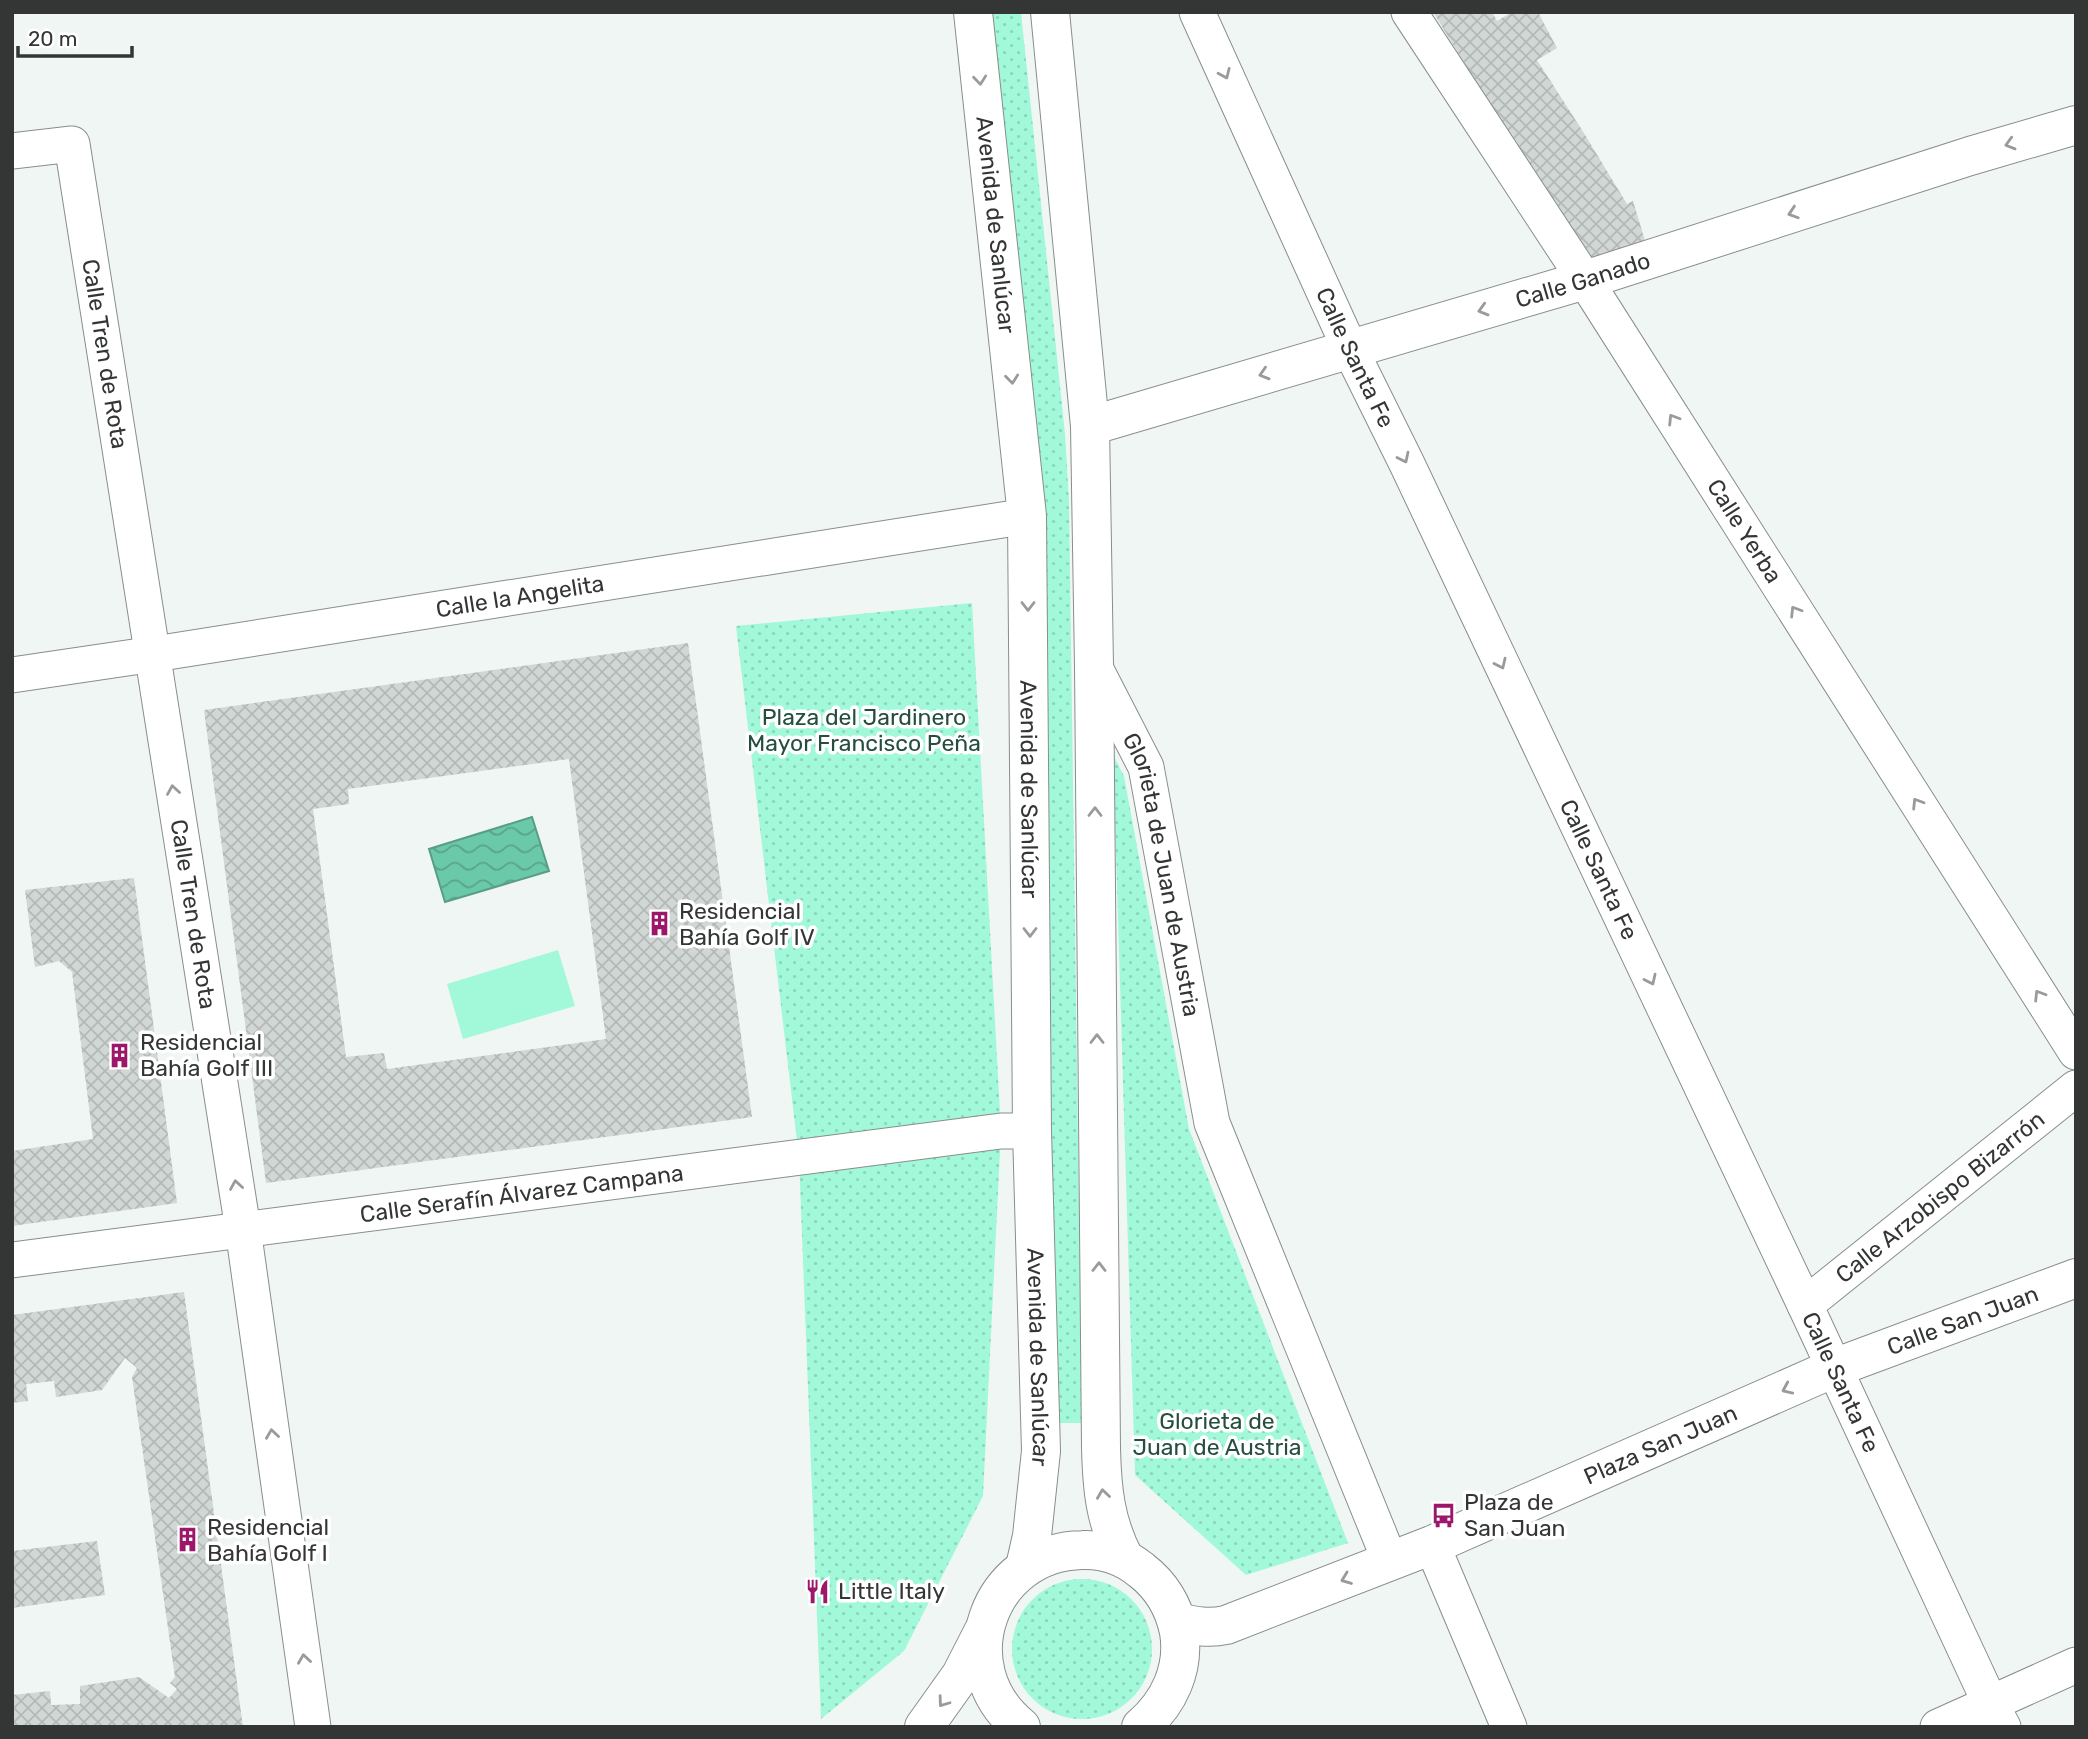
<svg xmlns="http://www.w3.org/2000/svg" width="2088" height="1739" font-family="Rubik,sans-serif">
  <style>
    .green { fill: url(#green-dots) }
    .pitch { fill: #a1f9d9 }
    .water { fill: url(#water-waves); stroke: #5a9d86; stroke-width: 2 }
    .building { fill: url(#building-cross-hatch); fill-rule: evenodd }
    .lines { fill: none; stroke-linecap: round; stroke-linejoin: round }
    .minor-casing { stroke: #888e8b; stroke-width: 37 }
    .tertiary-casing { stroke: #888e8b; stroke-width: 40 }
    .secondary-casing { stroke: #888e8b; stroke-width: 40 }
    .minor { stroke: #fff; stroke-width: 35 }
    .tertiary { stroke: #fff; stroke-width: 38 }
    .secondary { stroke: #fff; stroke-width: 38 }
    .oneway { stroke: #999a9a }
    .labels { text-anchor: middle; dominant-baseline: central; stroke-width: 7; stroke-linejoin: round; paint-order: stroke }
    .street-label { font-size: 23px; fill: #333635; stroke: #fff }
    .park-label { font-size: 23px; fill: #254e40; stroke: #fff }
    .poi-label { font-size: 23px; fill: #333635; stroke: #fff; text-anchor: start }
  </style>
  <defs>
    <pattern id="green-dots" width="8" height="8" patternUnits="userSpaceOnUse" patternTransform="scale(1.75)"><rect width="8" height="8" fill="#a1f9d9"/><path d="M2 2h.1M6 6h.1" fill="none" stroke="#8bd6bb" stroke-width="1.8" stroke-linecap="round"/></pattern>
    <pattern id="water-waves" width="16" height="10" patternUnits="userSpaceOnUse" patternTransform="scale(1.75)"><rect width="16" height="10" fill="#6ac9a8"/><path d="M0 5q4-4 8 0t8 0" fill="none" stroke="#58a48a"/></pattern>
    <pattern id="building-cross-hatch" width="8" height="8" patternUnits="userSpaceOnUse" patternTransform="scale(1.75)"><rect width="8" height="8" fill="#d1d7d4"/><path d="M0 0l8 8M0 8l8-8" fill="none" stroke="#b4b9b7"/></pattern>
  </defs>
  <rect width="100%" height="100%" fill="#f0f6f4"/>
  <path class="green" d="M990,12H1021L1065,434L1069,501L1082,1423H1051Z
    M972,603L1001,1131L983,1496L904,1651L821,1719L799,1158L736,626Z
    M1113,755L1124,776L1189,1129L1348,1543L1246,1575L1135,1475Z
    M1012 1649a70 70 0 1 1 140 0a70 70 0 1 1-140 0Z"/>
  <path class="pitch" d="M558,950L575,1006L463,1039L447,984Z"/>
  <path class="water" d="M532,817L549,871L445,902L429,849Z"/>
  <path class="building" d="M1433,12H1492L1497,21L1512,12H1538L1557,48L1537,60L1582,130L1627,204L1633,201L1646,244L1586,261Z
    M688,643L752,1117L266,1183L204,710ZM569,759L606,1039L387,1069L384,1053L346,1057L313,809L349,804L348,789Z
    M134,878L177,1203L12,1226V1151L93,1139L72,972L59,961L35,967L25,890Z
    M184,1292L243,1727H12V1695L50,1691L51,1705L80,1704V1686L139,1677L169,1698L177,1689L170,1683L175,1677L132,1377L137,1368L125,1358L102,1390L56,1397L54,1381L26,1384L28,1401L12,1403V1315Z
    M97,1541L105,1595L12,1608V1551Z"/>
  <g class="lines">
    <defs>
      <g id="minor">
        <path id="s1" d="M1197,12L1350,349L1407,464L1805,1305L1991,1705L2003,1727"/>
        <path id="s2" d="M1409,12L1585,280L2076,1052"/>
        <path id="s3" d="M12,151L72,144L243,1229L313,1727"/>
        <path id="s4" d="M1094,666L1146,767L1212,1123L1390,1561"/>
        <path id="s5" d="M12,675L161,653L1027,516"/>
        <path id="s6" d="M12,1260L1001,1131H1032"/>
        <path id="s7" d="M1805,1305L2076,1088"/>
        <path d="M1432,1545L1509,1727"/>
        <path d="M1938,1727L2076,1665"/>
      </g>
      <g id="tertiary">
        <path id="s8" d="M1090,426L1585,280L1970,156L2076,125"/>
        <path id="s9" d="M1177,1622C1195,1626 1208,1629 1226,1625L1432,1545L1834,1368L2076,1278"/>
      </g>
      <g id="secondary">
        <path id="s10" d="M973,12L1027,516L1032,1131L1041,1451L1032,1536L1025,1567"/>
        <path d="M1050,12L1090,426L1094,666L1101,1448C1102,1489 1105,1521 1124,1558"/>
        <path d="M924,1727L961,1675L983,1632"/>
        <path d="M1021,1727C947,1667 988,1552 1082,1550C1104,1549 1124,1556 1141,1570C1162,1586 1174,1607 1179,1632C1185,1669 1169,1703 1141,1727"/>
      </g>
    </defs>
    <use href="#minor" class="minor-casing"/>
    <use href="#tertiary" class="tertiary-casing"/>
    <use href="#secondary" class="secondary-casing"/>
    <use href="#minor" class="minor"/>
    <use href="#tertiary" class="tertiary"/>
    <use href="#secondary" class="secondary"/>
  </g>
  <defs><path id="oneway-chevron" d="M-2-3.5L2.5 0L-2 3.5" fill="none" stroke-width="1.6" stroke-linecap="round" stroke-linejoin="round" transform="scale(1.75)"/></defs>
  <g class="oneway">
    <use href="#oneway-chevron" transform="translate(1225 74) rotate(66)"/>
    <use href="#oneway-chevron" transform="translate(980 80) rotate(84)"/>
    <use href="#oneway-chevron" transform="translate(2010 144) rotate(164)"/>
    <use href="#oneway-chevron" transform="translate(1793 213) rotate(162)"/>
    <use href="#oneway-chevron" transform="translate(1483 310) rotate(164)"/>
    <use href="#oneway-chevron" transform="translate(1264 374) rotate(163)"/>
    <use href="#oneway-chevron" transform="translate(1012 379) rotate(84)"/>
    <use href="#oneway-chevron" transform="translate(1673 419) rotate(-122)"/>
    <use href="#oneway-chevron" transform="translate(1404 458) rotate(64)"/>
    <use href="#oneway-chevron" transform="translate(1028 606) rotate(90)"/>
    <use href="#oneway-chevron" transform="translate(1795 611) rotate(-122)"/>
    <use href="#oneway-chevron" transform="translate(1501 664) rotate(65)"/>
    <use href="#oneway-chevron" transform="translate(173 790) rotate(-99)"/>
    <use href="#oneway-chevron" transform="translate(1917 803) rotate(-122)"/>
    <use href="#oneway-chevron" transform="translate(1095 812) rotate(-90)"/>
    <use href="#oneway-chevron" transform="translate(1030 932) rotate(90)"/>
    <use href="#oneway-chevron" transform="translate(1651 980) rotate(65)"/>
    <use href="#oneway-chevron" transform="translate(2039 995) rotate(-122)"/>
    <use href="#oneway-chevron" transform="translate(1097 1039) rotate(-90)"/>
    <use href="#oneway-chevron" transform="translate(236 1185) rotate(-99)"/>
    <use href="#oneway-chevron" transform="translate(1099 1267) rotate(-90)"/>
    <use href="#oneway-chevron" transform="translate(1787 1389) rotate(156)"/>
    <use href="#oneway-chevron" transform="translate(272 1434) rotate(-98)"/>
    <use href="#oneway-chevron" transform="translate(1103 1494) rotate(-98)"/>
    <use href="#oneway-chevron" transform="translate(1346 1579) rotate(159)"/>
    <use href="#oneway-chevron" transform="translate(304 1659) rotate(-98)"/>
    <use href="#oneway-chevron" transform="translate(943 1702) rotate(126)"/>
  </g>
  <defs>
    <symbol id="building-bare" viewBox="-9 -9 18 18"><path d="M-4-6H4V6H1V3H-1V6H-4ZM-2.5-4.3h1.7v1.8h-1.7ZM.8-4.3h1.7v1.8H.8ZM-2.5-1h1.7V.8h-1.7ZM.8-1h1.7V.8H.8Z" fill="#9c176a" stroke="#fff" stroke-width="2.5" paint-order="stroke"/></symbol>
    <symbol id="bus-bare" viewBox="-9 -9 18 18"><path d="M-5-6H5V4H4V6H2V4H-2V6H-4V4H-5ZM-3.5-4V0h7V-4ZM-3.5 1.2v1.5H-2V1.2ZM2 1.2v1.5H3.5V1.2Z" fill="#9c176a" stroke="#fff" stroke-width="2.5" paint-order="stroke"/></symbol>
    <symbol id="restaurant-bare" viewBox="-9 -9 18 18"><path d="M-5-6h1v4h1v-4h1v4h1v-4h1v5L-1.5 .5V6h-2V.5L-5-1ZM5-6V6H3V1.5H1.5Q1.5-4 5-6Z" fill="#9c176a" stroke="#fff" stroke-width="2.5" paint-order="stroke"/></symbol>
  </defs>
  <g fill-rule="evenodd">
    <use href="#building-bare" x="642" y="906" width="35" height="35"/>
    <use href="#building-bare" x="102" y="1038" width="35" height="35"/>
    <use href="#bus-bare" x="1426" y="1498" width="35" height="35"/>
    <use href="#building-bare" x="170" y="1522" width="35" height="35"/>
    <use href="#restaurant-bare" x="800" y="1574" width="35" height="35"/>
  </g>
  <g class="labels">
    <g class="street-label">
      <text stroke="none"><textPath href="#s10" startOffset="214">Avenida de Sanlúcar</textPath></text>
      <text stroke="none"><textPath href="#s8" startOffset="514">Calle Ganado</textPath></text>
      <text stroke="none"><textPath href="#s3" startOffset="273">Calle Tren de Rota</textPath></text>
      <text stroke="none"><textPath href="#s1" startOffset="380">Calle Santa Fe</textPath></text>
      <text stroke="none"><textPath href="#s2" startOffset="618">Calle Yerba</textPath></text>
      <text stroke="none"><textPath href="#s5" startOffset="514">Calle la Angelita</textPath></text>
      <text stroke="none"><textPath href="#s10" startOffset="780">Avenida de Sanlúcar</textPath></text>
      <text stroke="none"><textPath href="#s1" startOffset="947">Calle Santa Fe</textPath></text>
      <text stroke="none"><textPath href="#s4" startOffset="222">Glorieta de Juan de Austria</textPath></text>
      <text stroke="none"><textPath href="#s3" startOffset="840">Calle Tren de Rota</textPath></text>
      <text stroke="none"><textPath href="#s6" startOffset="514">Calle Serafín Álvarez Campana</textPath></text>
      <text stroke="none"><textPath href="#s7" startOffset="173">Calle Arzobispo Bizarrón</textPath></text>
      <text stroke="none"><textPath href="#s9" startOffset="847">Calle San Juan</textPath></text>
      <text stroke="none"><textPath href="#s10" startOffset="1348">Avenida de Sanlúcar</textPath></text>
      <text stroke="none"><textPath href="#s1" startOffset="1514">Calle Santa Fe</textPath></text>
      <text stroke="none"><textPath href="#s9" startOffset="520">Plaza San Juan</textPath></text>
    </g>
    <g class="park-label">
      <text x="864" y="717">Plaza del Jardinero<tspan x="864" dy="26">Mayor Francisco Peña</tspan></text>
      <text x="1217" y="1421">Glorieta de<tspan x="1217" dy="26">Juan de Austria</tspan></text>
    </g>
    <g class="poi-label">
      <text x="679" y="911">Residencial<tspan x="679" dy="26">Bahía Golf IV</tspan></text>
      <text x="140" y="1042">Residencial<tspan x="140" dy="26">Bahía Golf III</tspan></text>
      <text x="1464" y="1502">Plaza de<tspan x="1464" dy="26">San Juan</tspan></text>
      <text x="207" y="1527">Residencial<tspan x="207" dy="26">Bahía Golf I</tspan></text>
      <text x="838" y="1591">Little Italy</text>
    </g>
  </g>
  <rect width="2088" height="1739" fill="none" stroke="#333635" stroke-width="28"/>
  <path d="M18 46v10h114v-10" fill="none" stroke="#333635" stroke-width="3.5"/>
  <text x="28" y="46" font-size="21" fill="#333635" stroke="#ffffff" stroke-width="5" paint-order="stroke">20 m</text>
</svg>
